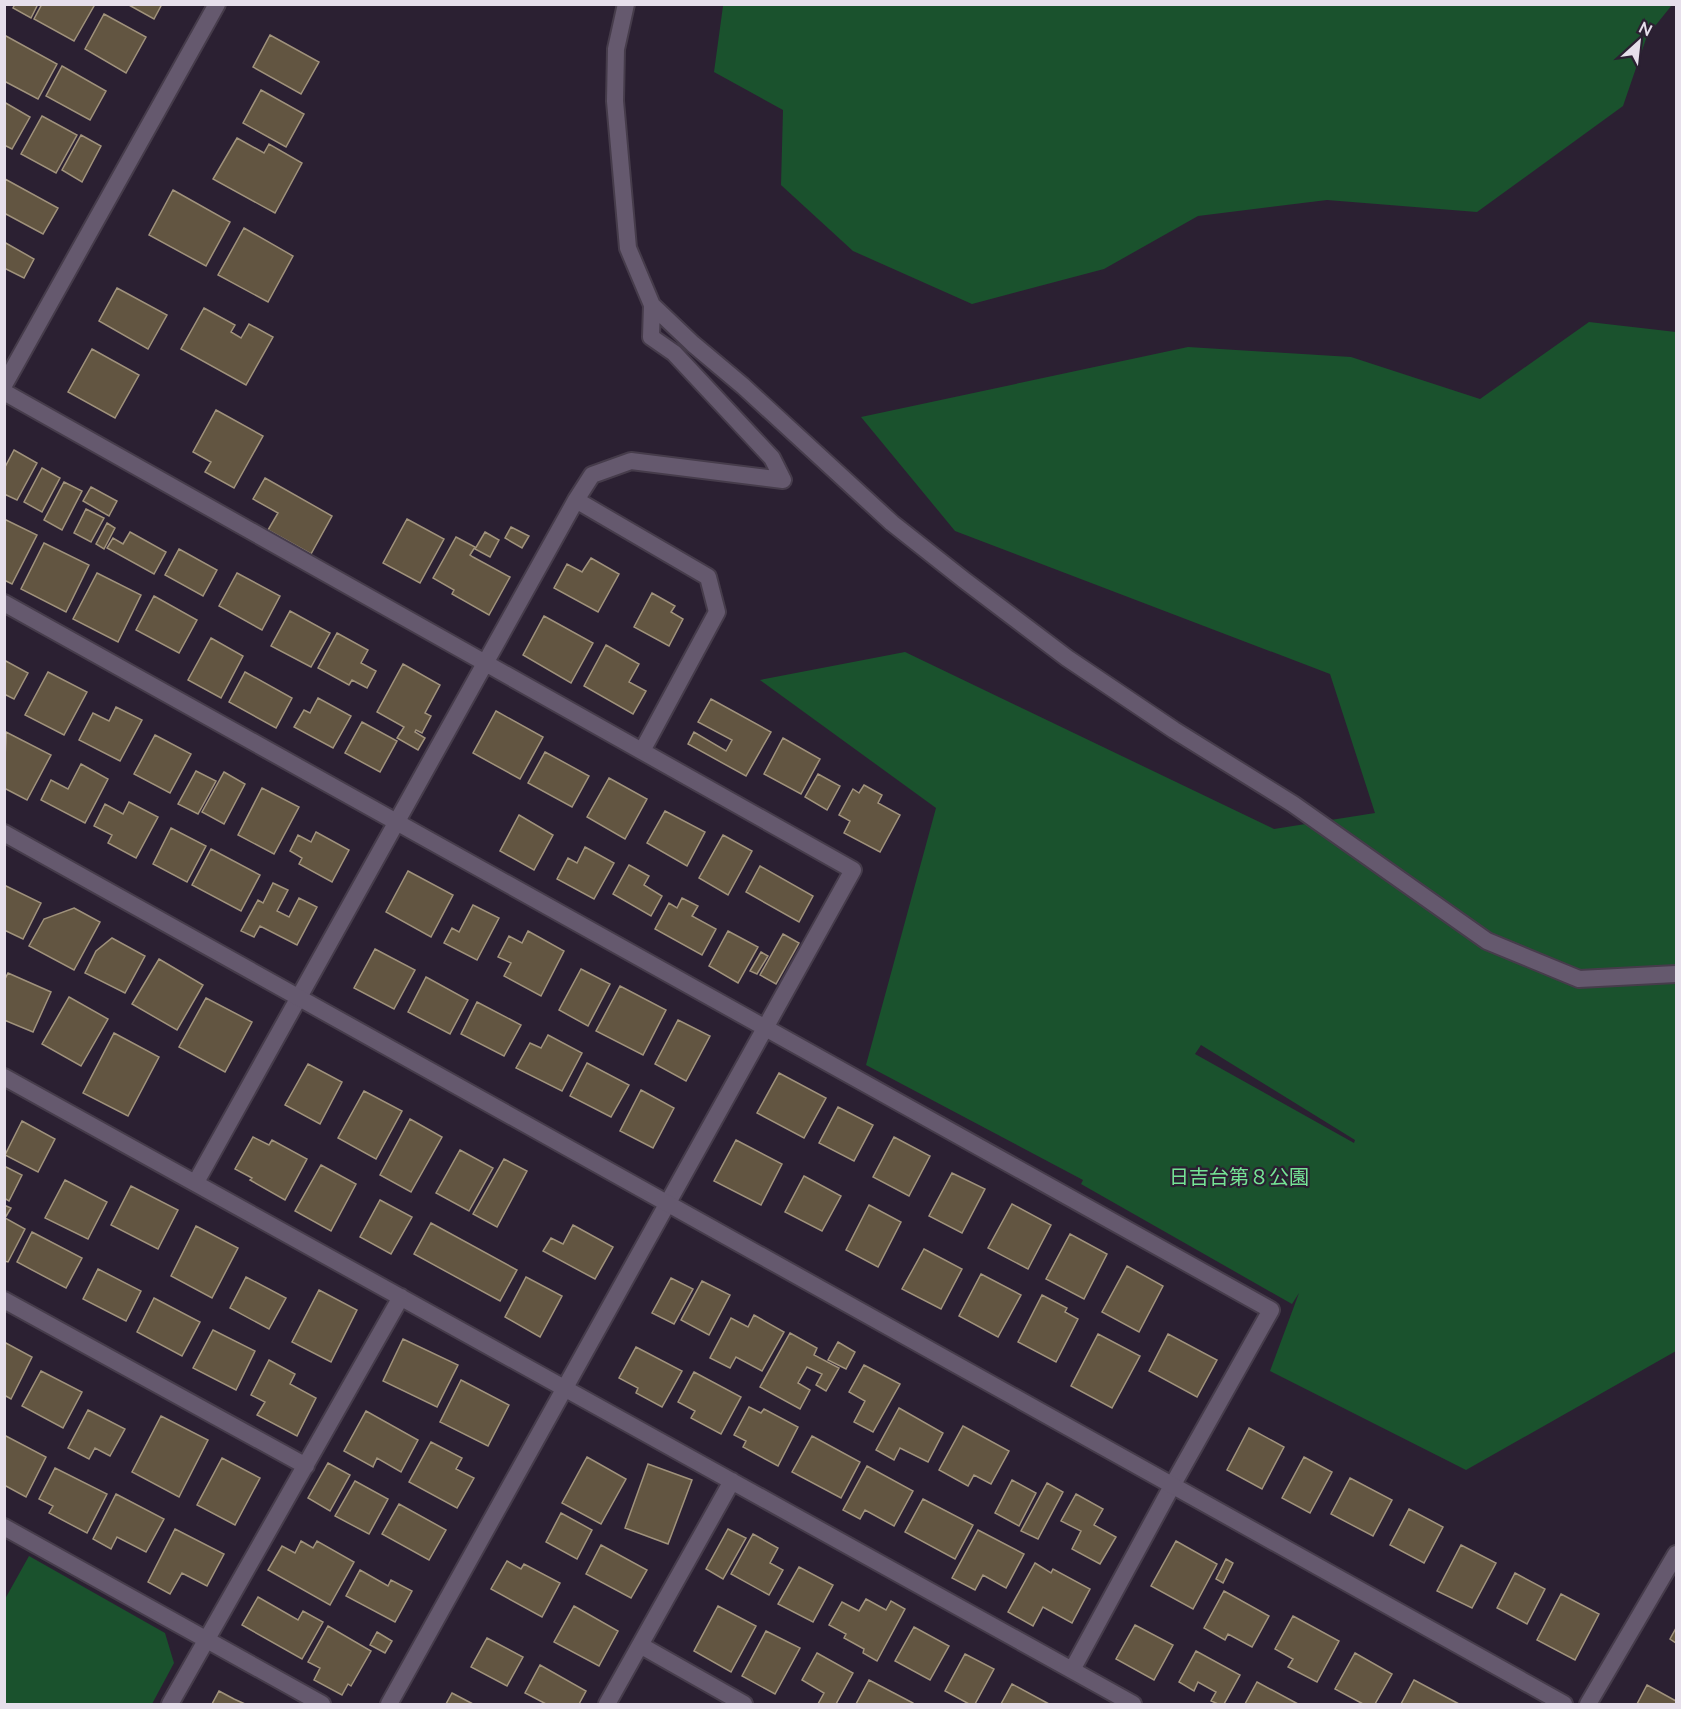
<svg xmlns="http://www.w3.org/2000/svg" width="1681" height="1709" font-family="Lato,'Noto Sans JP',sans-serif">
  <style>
    .green { fill: #1a522d; fill-rule: evenodd }
    .building { fill: #625541; stroke: #a0927c; stroke-width: 1.5 }
    .lines { fill: none; stroke-linecap: round; stroke-linejoin: round }
    .minor-casing { stroke: #463c4b; stroke-width: 20 }
    .tertiary-casing { stroke: #463c4b; stroke-width: 20 }
    .minor { stroke: #65596e; stroke-width: 16 }
    .tertiary { stroke: #65596e; stroke-width: 16 }
    .labels { text-anchor: middle; dominant-baseline: central; stroke-width: 4.5; stroke-linejoin: round; paint-order: stroke }
    .park-label { font-size: 20px; fill: #75e495; stroke: #2b2032 }
  </style>
  <rect width="100%" height="100%" fill="#2b2032"/>
  <path class="green" d="M732,5V4L1672,5L1647,36L1623,106L1477,212L1327,200L1198,216L1104,269L972,304L853,251L781,185L783,110L714,72L723,6Z
    M1589,322L1676,332V1351L1466,1470L1270,1371L1299,1293L1292,1304L1081,1184L1083,1180L866,1065L936,808L760,680L905,652L1274,829L1375,813L1330,674L955,531L861,417L1188,347L1351,357L1480,399ZM1201,1045L1355,1140L1354,1143L1195,1054Z
    M29,1556L165,1633L174,1663L152,1704H5V1599Z"/>
  <path class="building" d="M15,4H38L31,18L13,8Z
    M42,4H91L94,6L74,41L34,19Z
    M127,4H162L154,19Z
    M104,14L146,37L126,73L85,49Z
    M270,35L319,62L301,94L253,67Z
    M6,36L57,64L38,99L4,81V38Z
    M62,66L106,91L90,120L46,96Z
    M261,90L304,114L286,147L243,123Z
    M4,102L30,117L12,149L4,145Z
    M42,116L77,135L56,173L21,154Z
    M81,135L101,146L82,182L62,170Z
    M237,138L264,153L269,144L302,163L275,213L213,179Z
    M5,179L58,208L43,234L4,213Z
    M173,190L230,222L206,266L149,235Z
    M244,228L293,256L268,302L218,275Z
    M4,242L34,259L24,278L4,268Z
    M117,288L167,315L148,349L99,321Z
    M204,308L235,325L231,332L241,338L249,324L273,337L246,385L181,349Z
    M92,349L139,375L115,418L68,392Z
    M216,410L263,436L234,488L205,472L211,462L193,452Z
    M14,450L37,463L17,500L4,494V469Z
    M42,468L60,478L42,512L24,502Z
    M265,478L332,516L311,554L268,530L278,513L253,499Z
    M64,482L82,491L62,530L44,520Z
    M91,487L117,501L109,516L83,501Z
    M86,509L104,518L91,542L74,533Z
    M4,519L37,535L12,584L4,580Z
    M407,519L444,539L420,583L383,563Z
    M107,523L115,528L104,549L96,544Z
    M511,527L529,536L522,548L505,538Z
    M130,532L166,552L154,574L107,548L113,538L123,544Z
    M485,532L499,540L490,557L475,549Z
    M456,537L475,547L470,555L473,557L510,577L489,615L452,594L454,590L433,578Z
    M44,543L89,565L66,612L21,589Z
    M179,549L217,570L203,596L165,575Z
    M591,558L619,574L598,612L554,588L567,564L582,572Z
    M97,573L141,595L118,642L73,619Z
    M237,573L280,596L262,630L219,606Z
    M652,593L675,606L671,612L683,619L669,646L634,627Z
    M154,596L197,620L179,653L136,630Z
    M290,611L330,633L311,667L271,646Z
    M544,616L593,643L571,683L523,655Z
    M337,633L368,650L361,663L376,671L367,688L352,680L349,685L318,668Z
    M211,638L243,656L221,698L188,680Z
    M606,645L639,664L629,682L646,691L633,714L584,686Z
    M4,660L28,673L14,699L4,694Z
    M403,664L440,685L425,713L431,716L422,733L416,730L415,732L425,738L418,750L397,738L404,727L377,712Z
    M48,672L87,692L64,735L25,715Z
    M245,672L292,698L276,728L229,702Z
    M318,698L351,716L333,748L294,727L304,710L310,713Z
    M711,699L771,732L746,776L688,744L694,732L726,751L732,740L698,722Z
    M116,707L142,720L120,761L79,740L93,713L109,721Z
    M496,711L543,737L520,779L473,753Z
    M362,722L397,741L380,772L345,753Z
    M6,732L51,755L27,800L4,788Z
    M155,735L191,754L170,793L134,774Z
    M783,738L820,759L801,794L764,774Z
    M545,752L589,776L572,807L528,783Z
    M81,764L108,779L85,823L41,800L51,780L68,789Z
    M196,771L216,781L198,814L178,804Z
    M224,772L245,784L224,824L202,812Z
    M818,774L840,786L827,810L805,797Z
    M609,778L647,799L625,839L587,817Z
    M864,785L882,795L878,803L900,815L880,852L844,833L850,821L839,815L853,789L859,793Z
    M262,788L299,807L274,854L238,835Z
    M129,802L158,817L136,858L108,843L112,835L94,826L105,804L123,814Z
    M665,811L705,832L687,866L647,843Z
    M519,815L553,835L534,870L500,851Z
    M171,828L206,846L187,882L153,864Z
    M316,832L349,850L332,882L299,864L302,858L290,851L298,835L311,842Z
    M723,835L752,851L728,895L699,878Z
    M585,847L614,863L594,899L557,879L568,858L577,863Z
    M211,849L260,875L241,911L192,885Z
    M629,865L649,876L644,885L662,896L651,916L613,894Z
    M760,866L813,896L799,922L746,892Z
    M408,871L453,895L431,937L386,912Z
    M273,883L288,890L277,911L289,917L299,898L317,907L297,945L260,926L254,937L241,931L258,900L263,903Z
    M4,885L41,903L23,939L4,930Z
    M682,898L698,906L692,916L716,929L702,955L655,929L669,903L677,908Z
    M473,905L499,918L477,960L444,943L452,928L459,932Z
    M74,908L100,922L74,970L29,946L44,919Z
    M528,931L564,951L541,996L504,976L511,963L498,957L509,936L522,943Z
    M728,931L758,947L738,983L709,966Z
    M783,934L799,943L776,984L760,975Z
    M112,938L145,956L125,993L85,973L96,951Z
    M375,949L415,970L394,1009L354,988Z
    M761,952L768,956L757,974L750,971Z
    M159,959L203,985L177,1030L132,1004Z
    M581,969L610,984L588,1026L559,1010Z
    M8,973L51,992L33,1032L4,1020V981Z
    M426,977L468,1000L450,1034L408,1012Z
    M620,986L666,1010L643,1055L596,1031Z
    M69,997L108,1019L81,1066L42,1044Z
    M206,998L252,1022L225,1072L179,1047Z
    M477,1002L521,1025L504,1056L461,1034Z
    M678,1020L710,1036L686,1081L655,1064Z
    M114,1033L159,1057L128,1116L83,1093Z
    M548,1035L582,1053L562,1091L516,1068L530,1043L541,1048Z
    M587,1063L629,1085L611,1117L570,1096Z
    M308,1064L342,1082L320,1124L285,1105Z
    M779,1073L826,1098L804,1138L757,1113Z
    M641,1090L674,1108L653,1148L620,1131Z
    M364,1091L402,1111L376,1159L338,1138Z
    M838,1107L873,1125L854,1161L819,1143Z
    M410,1119L442,1137L411,1192L380,1175Z
    M22,1121L55,1139L38,1172L5,1155Z
    M253,1137L269,1145L272,1140L307,1159L285,1200L250,1180L252,1178L235,1169Z
    M894,1137L930,1156L909,1196L873,1177Z
    M736,1140L782,1164L761,1205L714,1181Z
    M460,1150L493,1168L469,1211L436,1193Z
    M504,1159L527,1171L497,1227L473,1214Z
    M321,1165L356,1184L331,1231L295,1211Z
    M4,1166L22,1175L9,1201L4,1198Z
    M952,1173L985,1189L962,1233L929,1216Z
    M804,1176L841,1196L822,1231L785,1212Z
    M65,1180L107,1202L88,1239L45,1218Z
    M131,1186L178,1210L158,1249L111,1225Z
    M380,1200L412,1217L391,1254L360,1237Z
    M1012,1204L1051,1225L1028,1269L988,1248Z
    M4,1205L11,1208L5,1218L25,1229L8,1262L4,1261Z
    M869,1205L901,1222L878,1267L846,1250Z
    M431,1223L517,1270L500,1301L414,1254Z
    M573,1225L613,1247L595,1279L543,1251L551,1238L563,1244Z
    M196,1226L238,1248L212,1298L171,1276Z
    M32,1232L82,1258L66,1288L17,1262Z
    M1070,1234L1107,1254L1084,1299L1046,1279Z
    M924,1249L962,1269L941,1309L902,1289Z
    M1127,1266L1163,1286L1139,1332L1102,1312Z
    M98,1269L141,1291L126,1321L83,1299Z
    M981,1274L1021,1295L998,1337L959,1316Z
    M246,1277L286,1298L269,1329L230,1308Z
    M526,1277L562,1296L540,1337L505,1317Z
    M671,1278L693,1289L674,1324L652,1313Z
    M702,1281L730,1295L709,1335L681,1320Z
    M319,1290L357,1310L331,1362L292,1342Z
    M1042,1295L1067,1308L1065,1312L1078,1319L1056,1362L1018,1342Z
    M154,1298L200,1322L182,1356L137,1332Z
    M754,1315L784,1332L762,1371L736,1357L730,1368L710,1358L731,1318L748,1327Z
    M213,1330L255,1351L236,1390L193,1368Z
    M790,1333L817,1348L814,1355L839,1368L826,1391L816,1385L822,1374L807,1367L798,1383L810,1390L800,1409L760,1387Z
    M1098,1334L1140,1356L1112,1408L1071,1386Z
    M1168,1334L1217,1360L1197,1397L1149,1371Z
    M403,1339L458,1365L437,1407L383,1381Z
    M4,1342L32,1357L11,1399L4,1395Z
    M838,1342L855,1352L846,1369L828,1360Z
    M636,1347L682,1371L662,1407L636,1393L638,1388L619,1378Z
    M269,1360L295,1374L290,1384L316,1398L297,1436L257,1415L265,1402L251,1395Z
    M864,1365L900,1384L873,1432L854,1422L865,1401L849,1392Z
    M41,1371L82,1392L63,1428L22,1406Z
    M694,1372L741,1397L721,1434L691,1418L695,1411L678,1402Z
    M461,1380L509,1405L488,1446L440,1422Z
    M749,1407L761,1413L764,1409L798,1427L778,1466L743,1447L746,1441L734,1435Z
    M899,1408L943,1433L928,1462L900,1448L894,1460L876,1450Z
    M88,1410L125,1429L110,1456L95,1448L89,1459L68,1448Z
    M366,1411L418,1440L401,1472L377,1458L373,1467L344,1451Z
    M161,1416L208,1440L179,1497L132,1472Z
    M963,1426L1009,1451L991,1484L974,1475L968,1486L939,1470Z
    M1249,1428L1284,1447L1262,1489L1227,1470Z
    M4,1435L46,1457L26,1497L4,1485Z
    M812,1436L860,1462L841,1498L792,1472Z
    M431,1442L462,1458L456,1469L474,1478L457,1508L409,1482Z
    M587,1457L626,1479L601,1524L562,1503Z
    M1304,1457L1332,1472L1310,1513L1282,1498Z
    M222,1458L260,1478L235,1525L197,1505Z
    M328,1463L350,1475L330,1511L308,1498Z
    M648,1464L692,1480L668,1544L625,1528Z
    M867,1466L913,1491L894,1526L865,1510L860,1519L843,1510Z
    M55,1468L107,1494L87,1533L49,1513L53,1506L39,1499Z
    M1350,1478L1392,1500L1373,1536L1331,1514Z
    M1012,1480L1036,1493L1019,1526L995,1513Z
    M355,1481L388,1499L369,1534L335,1516Z
    M1047,1483L1063,1492L1038,1539L1021,1531Z
    M116,1494L164,1519L146,1552L117,1537L111,1549L93,1539Z
    M1076,1494L1103,1509L1094,1525L1116,1537L1100,1564L1072,1549L1081,1531L1061,1521Z
    M923,1499L973,1525L955,1559L905,1532Z
    M399,1504L446,1530L429,1560L382,1534Z
    M1409,1509L1443,1527L1424,1563L1390,1545Z
    M561,1513L592,1530L577,1559L546,1542Z
    M175,1529L224,1554L207,1586L182,1573L170,1594L148,1582Z
    M728,1529L746,1538L723,1579L706,1569Z
    M978,1530L1024,1554L1006,1588L983,1575L975,1590L952,1578Z
    M753,1534L778,1548L770,1563L783,1570L769,1595L731,1574Z
    M301,1541L313,1548L317,1541L354,1562L330,1605L268,1570L282,1546L295,1553Z
    M1176,1541L1217,1564L1193,1609L1151,1586Z
    M601,1545L647,1570L631,1598L586,1574Z
    M1461,1545L1496,1563L1472,1608L1437,1591Z
    M1226,1559L1233,1563L1223,1583L1216,1579Z
    M507,1561L521,1569L524,1564L560,1583L542,1617L491,1589Z
    M1035,1563L1051,1573L1053,1569L1090,1589L1072,1623L1043,1607L1033,1626L1008,1612Z
    M799,1567L833,1585L813,1622L778,1604Z
    M360,1570L388,1586L391,1580L412,1591L395,1622L346,1596Z
    M1515,1573L1545,1589L1527,1624L1497,1608Z
    M1224,1591L1269,1616L1252,1647L1228,1634L1225,1640L1204,1628Z
    M1561,1594L1599,1614L1575,1660L1537,1640Z
    M258,1597L298,1620L303,1611L323,1622L302,1659L242,1625Z
    M866,1599L886,1610L891,1601L905,1609L877,1661L863,1653L864,1649L844,1638L846,1634L829,1625L842,1602L859,1611Z
    M574,1606L618,1631L599,1666L554,1642Z
    M718,1606L756,1626L731,1672L694,1651Z
    M1293,1616L1339,1641L1317,1682L1288,1667L1293,1659L1275,1649Z
    M1135,1625L1173,1645L1154,1680L1116,1659Z
    M328,1626L371,1651L351,1686L348,1684L342,1695L314,1680L320,1668L308,1662Z
    M914,1627L949,1646L930,1680L895,1661Z
    M1676,1628V1643L1670,1639Z
    M766,1631L800,1648L775,1694L742,1676Z
    M377,1632L392,1641L385,1653L370,1645Z
    M487,1638L523,1657L507,1686L471,1667Z
    M1196,1651L1240,1675L1224,1704H1218L1211,1701L1216,1692L1198,1682L1194,1691L1179,1682Z
    M817,1653L853,1673L836,1704H818L824,1693L802,1680Z
    M1355,1653L1392,1674L1375,1704H1363L1335,1689Z
    M965,1654L994,1669L975,1704H969L945,1691Z
    M540,1665L586,1691L579,1704H546L525,1693Z
    M869,1680L913,1703V1704H856Z
    M1414,1680L1459,1704H1401Z
    M1257,1682L1298,1704H1245Z
    M1012,1684L1049,1704H1001Z
    M1647,1685L1676,1701V1704H1637Z
    M219,1691L234,1699L245,1704H212Z
    M452,1693L473,1704H446Z"/>
  <g class="lines">
    <defs>
      <path id="minor" d="M626,4L616,49L615,101L628,248L652,305L693,344L743,386L892,523L964,580L1067,658L1174,730L1293,804L1487,941L1579,979L1676,974
        M4,385L217,4
        M4,392L853,870L389,1704
        M576,500L592,475L631,461L783,480L772,458L674,353L651,337L652,305
        M4,603L1271,1310L1172,1486L1072,1670
        M4,1077L1133,1704
        M196,1182L576,500L708,577L717,612L642,751
        M4,1300L306,1466
        M4,1527L322,1704
        M640,1645L744,1704
        M170,1704L401,1297
        M607,1704L732,1481
        M1588,1704L1676,1554"/>
      <path id="tertiary" d="M4,833L1564,1704"/>
    </defs>
    <use href="#minor" class="minor-casing"/>
    <use href="#tertiary" class="tertiary-casing"/>
    <use href="#minor" class="minor"/>
    <use href="#tertiary" class="tertiary"/>
  </g>
  <g class="labels">
    <g class="park-label">
      <text x="1239" y="1176">日吉台第８公園</text>
    </g>
  </g>
  <rect width="1681" height="1709" fill="none" stroke="#e6dfeb" stroke-width="12"/>
  <g transform="translate(1639 42) rotate(27)" stroke="#2b2032" stroke-width="4.5" paint-order="stroke">
  <path d="M0-4.5L10 22L0 15L-10 22Z" fill="#e6dfeb"/>
  <text y="-9" font-size="16" font-weight="bold" text-anchor="middle" fill="#e6dfeb">N</text>
  </g>
</svg>
